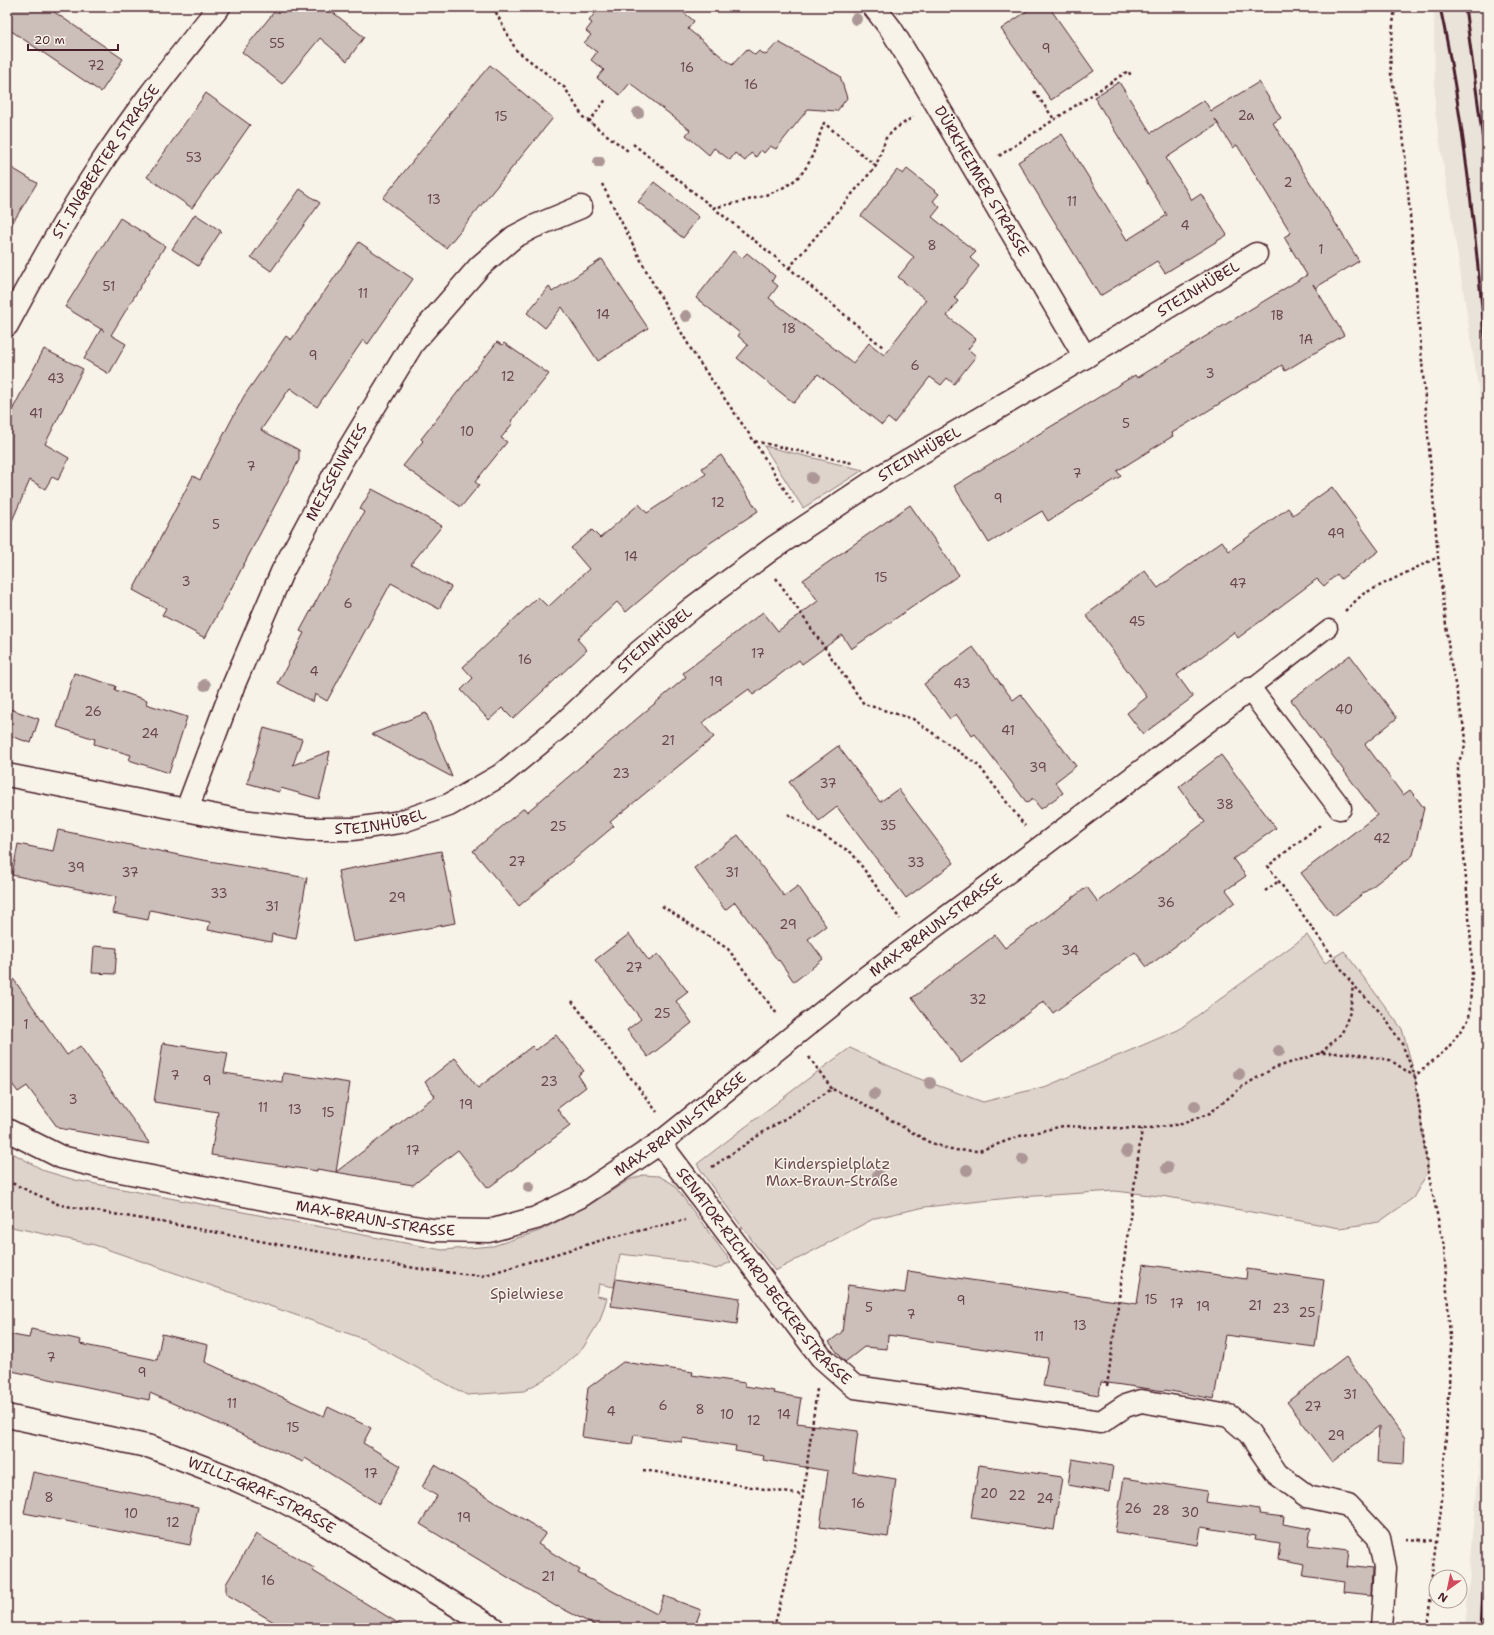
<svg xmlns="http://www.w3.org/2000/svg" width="1494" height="1635" font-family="'Shantell Sans',sans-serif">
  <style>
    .built { fill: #eae3da }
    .green { fill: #ded4cc; stroke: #947a7c }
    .building { fill: #ccbfb9; stroke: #4a1f2b }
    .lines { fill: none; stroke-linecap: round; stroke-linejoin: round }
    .service-casing { stroke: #4a1f2b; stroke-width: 19 }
    .minor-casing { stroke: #4a1f2b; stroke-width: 25 }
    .path { stroke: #4a1f2b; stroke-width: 2.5; stroke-dasharray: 3 3; stroke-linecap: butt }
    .service { stroke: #f7f3e8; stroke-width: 16 }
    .minor { stroke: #f7f3e8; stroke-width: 22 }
    .rail { stroke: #4a1f2b; stroke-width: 3 }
    .tree { fill: #ac9796 }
    .labels { text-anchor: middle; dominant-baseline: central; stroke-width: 3; stroke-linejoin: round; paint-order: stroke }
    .number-label { font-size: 13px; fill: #6a474e }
    .street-label { font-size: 15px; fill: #4a1f2b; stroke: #f7f3e8 }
    .park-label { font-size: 15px; fill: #6f4c53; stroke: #f7f3e8 }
  </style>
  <rect width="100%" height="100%" fill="#f7f3e8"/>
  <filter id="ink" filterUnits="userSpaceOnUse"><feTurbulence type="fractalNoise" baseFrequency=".025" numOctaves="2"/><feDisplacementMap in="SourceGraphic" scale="8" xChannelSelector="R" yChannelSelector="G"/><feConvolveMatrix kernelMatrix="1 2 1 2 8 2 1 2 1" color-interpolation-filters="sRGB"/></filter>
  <g filter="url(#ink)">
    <path class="built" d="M1434,7H1487V456V443L1435,111Z
      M1487,1376V1628H1465Z"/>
    <path class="green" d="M764,446L863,470L803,508Z
      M1307,935L1325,963L1344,951L1402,1029L1415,1076L1428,1172L1413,1198L1379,1222L1340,1228L1168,1197L1115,1191L1019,1197L925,1207L875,1218L775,1271L710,1184L697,1164L813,1075L850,1048L909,1075L983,1102L1047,1086L1178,1030Z
      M7,1150L45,1171L75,1180L442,1250L493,1246L539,1231L586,1207L629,1180L643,1175L659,1176L673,1184L731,1262L716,1269L689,1262L620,1254L614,1287L599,1284L597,1296L607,1298L600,1320L583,1348L555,1373L524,1391L467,1395L364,1339L95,1245L7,1226Z"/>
    <path class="building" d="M7,7H47L123,59L101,92L7,28Z
      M278,7H326L364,37L347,61L320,38L282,84L242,52Z
      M599,7H677L694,21L688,29L732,65L747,49L755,55L759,51L766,55L778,42L840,76L847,98L837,111L808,109L776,149L770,146L764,153L761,150L756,157L751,153L745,161L735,153L730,160L714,148L709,155L686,135L690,130L630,83L620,95L597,78L604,70L591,60L597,52L584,43L591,35L586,31L592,23L589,21Z
      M1033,7H1049L1094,71L1051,100L1001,29Z
      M490,65L553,118L446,248L383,198L449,116L448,115Z
      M1119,82L1151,133L1204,100L1211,111L1259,82L1281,118L1273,123L1359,261L1315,288L1313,284L1344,335L1285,371L1282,365L1172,433L1173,436L1117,471L1121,476L1048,521L1042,511L989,543L954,486L1135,375L1137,378L1307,275L1284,237L1291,233L1237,145L1233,148L1215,119L1218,124L1166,158L1192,200L1201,194L1227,235L1165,273L1157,261L1100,296L1018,162L1062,134L1127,240L1167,215L1094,97Z
      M206,93L250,125L192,208L147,177Z
      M7,165L37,183L7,232Z
      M907,169L939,194L933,201L940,207L932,217L976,252L970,258L979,266L954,298L958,301L947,316L976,339L968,349L976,356L954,384L947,378L941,385L930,377L894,423L888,418L882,425L818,374L794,403L737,358L748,345L738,336L740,333L696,298L733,251L742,258L747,253L775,276L772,281L778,286L769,298L853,363L869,343L884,355L926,300L898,277L914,257L861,216L897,170L903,174Z
      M654,182L699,217L683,238L638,202Z
      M300,189L320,203L271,271L251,257Z
      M195,214L221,231L198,266L172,249Z
      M120,218L165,246L111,335L126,344L109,374L84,359L101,329L104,331L65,307Z
      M359,242L413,279L368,344L363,340L317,407L290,388L261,430L299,450V460L205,638L162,615L166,608L133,590L193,476L200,480L244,396L286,336L291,340Z
      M602,259L648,328L598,361L562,307L545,328L527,313L549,286L552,292Z
      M497,342L502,345L504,343L549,374L511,421L513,423L501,438L507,442L475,482L479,485L461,507L403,466L423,441L421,439Z
      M44,349L83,369L45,444L69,458L58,480L52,477L45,489L30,480L7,532V420Z
      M721,455L758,511L686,559L687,560L626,612L617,602L577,639L587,650L513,719L502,708L489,720L461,690L473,678L463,667L538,597L548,607L589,569L571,548L592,530L600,538L639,504L647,513L706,474L702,468Z
      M1332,487L1379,551L1341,579L1337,574L1324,586L1317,579L1238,638L1234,632L1177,675L1193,697L1143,734L1127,713L1147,697L1086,615L1145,571L1158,588L1222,541L1229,551L1288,508L1293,515Z
      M372,489L442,526L411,564L451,587L439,609L391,583L327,701L315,694L313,702L278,683L304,633L300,631L364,512L360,509Z
      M910,505L959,575L851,649L842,635L802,664L799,660L753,695L749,689L702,723L714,737L610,822L614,826L519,906L473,851L524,808L527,812L686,677L683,673L763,612L778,631L818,601L803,580Z
      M973,647L1013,700L1021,694L1076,766L1055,782L1063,793L1041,809L1033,799L1027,803L975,734L972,736L956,714L950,719L924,684Z
      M1350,655L1397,718L1365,744L1403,795L1410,790L1424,808L1413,855L1334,916L1301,873L1377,815L1291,700Z
      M74,673L116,686L115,690L147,700L146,704L187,717L169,773L129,760L131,755L94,744L95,739L57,727Z
      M7,708L39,719L31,743L7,735Z
      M426,713L452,777L372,734Z
      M264,728L302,739L293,765L330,751L324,781L319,799L281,788L279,792L247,783Z
      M838,746L880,802L898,789L954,863L906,898L837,807L819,821L789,782Z
      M1221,755L1276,828L1233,859L1246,876L1226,890L1235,902L1147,967L1135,952L1053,1013L1044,1001L961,1063L912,998L995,935L1005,948L1087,887L1098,902L1205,822L1179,787Z
      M58,830L198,859L307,878L296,939L272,934L271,942L208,930L210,922L150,910L148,920L112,913L116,897L12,875L18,844L53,851Z
      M738,835L784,896L798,886L826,926L808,939L823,959L794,982L779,960L778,961L735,902L725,910L694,868Z
      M441,851L455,923L353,942L338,871Z
      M629,934L649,961L658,954L688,992L676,1001L692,1023L648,1057L627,1030L641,1019L595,960Z
      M94,946L117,948L115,974L92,973Z
      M7,970L67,1055L80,1046L150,1144L58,1128L27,1086L18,1092L7,1077Z
      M556,1035L584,1071L578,1075L586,1087L557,1109L570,1126L488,1188L458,1150L413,1185L317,1169V1171L211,1155L218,1112L154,1102L163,1043L228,1053L224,1073L282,1082L283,1073L350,1083L336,1172L435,1096L425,1082L455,1058L478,1088L532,1046L536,1050Z
      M1143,1264L1246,1279L1247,1269L1324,1280L1315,1347L1225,1335L1214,1399L1165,1390L1164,1391L1101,1382L1099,1395L1043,1386L1048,1358L888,1335L887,1349L864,1347L845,1362L829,1342L842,1332L848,1285L905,1293L908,1271L1137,1304Z
      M616,1279L740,1298L737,1324L611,1306Z
      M31,1329L81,1340L80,1344L157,1360L162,1334L208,1345L205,1362L324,1416L328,1407L371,1428L363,1443L401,1466L379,1504L305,1458L303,1462L150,1393L149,1400L7,1370V1334L29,1338Z
      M1346,1357L1405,1438L1404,1464L1377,1462L1379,1426L1332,1462L1287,1402Z
      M623,1362L693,1372L692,1375L745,1383V1386L774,1391L773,1393L801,1398L797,1423L858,1431L853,1472L896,1479L888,1537L820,1527L828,1471L763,1460L764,1456L735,1451L736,1446L682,1438V1442L634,1435L632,1444L582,1437L588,1388Z
      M1072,1459L1113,1466L1109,1492L1068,1485Z
      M435,1465L546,1533L538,1544L580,1570L578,1573L657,1614L664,1596L701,1610L694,1628H600L557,1606V1607L420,1524L437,1496L422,1487Z
      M979,1465L1062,1477L1054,1530L971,1518Z
      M33,1472L198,1507L190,1545L24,1513Z
      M1124,1478L1207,1491L1205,1502L1260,1509L1259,1514L1284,1517L1283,1524L1311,1529L1308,1545L1349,1550L1347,1568V1566L1372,1569L1371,1595L1344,1592L1345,1582L1303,1576L1305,1564L1278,1559L1280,1544L1255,1540L1256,1536L1201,1527L1198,1545L1115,1532Z
      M256,1534L314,1568L313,1571L406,1628H284L226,1594V1584Z"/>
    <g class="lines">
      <defs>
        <path id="service" d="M1250,689L1329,628"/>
        <g id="minor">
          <path id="s1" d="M874,7L891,29L927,88L1085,357"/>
          <path id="s2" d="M7,325C35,273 63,222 95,173C132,115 176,61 219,7"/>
          <path id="s3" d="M7,775L242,821L308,829H354L400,822L449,805L501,775L563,724L639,652L692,608L773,548L888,472L1085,357L1256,254"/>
          <path id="s4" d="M187,809L234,684L282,572L342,460L413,343L480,266L514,237L533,227L581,207"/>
          <path id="s5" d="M7,1130L61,1157L105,1168L378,1221L433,1230L489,1231L536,1218L579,1197L660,1143L868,976L1041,847L1250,689L1340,808"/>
          <path id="s6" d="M660,1143L821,1357L855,1387L1101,1422L1125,1406L1141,1401L1229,1416L1249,1433L1277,1474L1307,1496L1348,1505L1379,1538L1385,1568L1381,1628"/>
          <path id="s7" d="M7,1416L151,1447L234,1479L277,1498L317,1519L493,1628"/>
        </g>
      </defs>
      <use href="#service" class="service-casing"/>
      <use href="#minor" class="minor-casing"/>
      <path class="path" d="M493,7L516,50L565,88L583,117L628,151
        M1395,7L1390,52L1391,74L1404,142L1438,557L1450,659L1466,738L1464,750L1458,763V780L1471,942L1472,974L1469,1019L1448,1048L1415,1076
        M1034,91L1054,119
        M589,122L607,98
        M633,144L789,268L884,348
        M999,156L1128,71L1132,77
        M602,184L650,278L695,356L754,441L852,463
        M713,208C742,201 788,195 805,169C814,156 818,138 824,123L876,166
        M789,268L876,166L886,138L895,129L913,117
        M754,441L793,503
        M776,578L864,704L913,719L979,766L1025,826
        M1345,611L1363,594L1438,557
        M788,814L852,853L900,919
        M1320,825L1268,866L1353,985L1383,1015L1402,1044L1415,1076L1428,1172L1444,1247L1451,1351L1442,1499L1427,1628
        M1265,891L1279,881
        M662,906L728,949L777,1014
        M572,1001L657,1112
        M1321,1053L1342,1033L1350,1012L1353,985
        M809,1057L832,1089
        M712,1167L762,1133L832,1089L853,1098L929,1142L951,1150L979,1151L1020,1136L1063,1126L1142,1129L1182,1124L1210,1113L1243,1086L1274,1068L1321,1053H1348L1390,1060L1414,1076
        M7,1181L60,1205L167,1223L286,1246L427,1270L482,1276L609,1238L685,1220
        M1107,1386L1142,1129
        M643,1470L803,1495
        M1406,1539L1436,1541
        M774,1628L795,1544L803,1495L817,1389"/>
      <use href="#service" class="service"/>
      <use href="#minor" class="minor"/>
      <path class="rail" d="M1440,7C1465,123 1476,243 1487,360
        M1465,7L1487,170
        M1481,1628L1487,1518"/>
    </g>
    <g class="tree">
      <circle cx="856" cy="19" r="6"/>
      <circle cx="638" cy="113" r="6"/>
      <circle cx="599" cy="162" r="6"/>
      <circle cx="686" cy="316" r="6"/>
      <circle cx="812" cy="478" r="6"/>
      <circle cx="205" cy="685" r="6"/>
      <circle cx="1279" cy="1051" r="6"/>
      <circle cx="1239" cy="1074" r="6"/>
      <circle cx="930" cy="1083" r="6"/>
      <circle cx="874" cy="1094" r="6"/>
      <circle cx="1195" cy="1106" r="6"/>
      <circle cx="1127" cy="1151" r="6"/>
      <circle cx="1023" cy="1159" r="6"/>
      <circle cx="1167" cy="1168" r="6"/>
      <circle cx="967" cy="1170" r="6"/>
      <circle cx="878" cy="1175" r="6"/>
      <circle cx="529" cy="1187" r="6"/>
    </g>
  </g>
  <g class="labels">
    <g class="number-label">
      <text x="277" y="43">55</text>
      <text x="1046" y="48">9</text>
      <text x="96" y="65">72</text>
      <text x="687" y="67">16</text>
      <text x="751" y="84">16</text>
      <text x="1246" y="115">2a</text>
      <text x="501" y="116">15</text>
      <text x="194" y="157">53</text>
      <text x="1288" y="182">2</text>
      <text x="434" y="199">13</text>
      <text x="1072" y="201">11</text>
      <text x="1185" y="225">4</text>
      <text x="932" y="245">8</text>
      <text x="1321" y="249">1</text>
      <text x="109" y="286">51</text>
      <text x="363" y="293">11</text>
      <text x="603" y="314">14</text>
      <text x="1277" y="315">1B</text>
      <text x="789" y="328">18</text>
      <text x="1306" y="339">1A</text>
      <text x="313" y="355">9</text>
      <text x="915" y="365">6</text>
      <text x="1210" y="373">3</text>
      <text x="508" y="376">12</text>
      <text x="56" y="378">43</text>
      <text x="36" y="413">41</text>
      <text x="1126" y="423">5</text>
      <text x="467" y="431">10</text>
      <text x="251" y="466">7</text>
      <text x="1077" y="473">7</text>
      <text x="998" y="498">9</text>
      <text x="718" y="502">12</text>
      <text x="216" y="524">5</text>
      <text x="1336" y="533">49</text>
      <text x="631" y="556">14</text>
      <text x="881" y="577">15</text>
      <text x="186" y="581">3</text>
      <text x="1238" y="583">47</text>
      <text x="348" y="603">6</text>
      <text x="1137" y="621">45</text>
      <text x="758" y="653">17</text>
      <text x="525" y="659">16</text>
      <text x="314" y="671">4</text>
      <text x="716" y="681">19</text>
      <text x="962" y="683">43</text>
      <text x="1344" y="709">40</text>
      <text x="93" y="711">26</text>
      <text x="1008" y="730">41</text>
      <text x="150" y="733">24</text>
      <text x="668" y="740">21</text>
      <text x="1038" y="767">39</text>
      <text x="621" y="773">23</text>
      <text x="828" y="783">37</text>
      <text x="1225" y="804">38</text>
      <text x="888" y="825">35</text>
      <text x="558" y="826">25</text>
      <text x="1382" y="838">42</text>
      <text x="517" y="861">27</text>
      <text x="916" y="862">33</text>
      <text x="76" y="867">39</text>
      <text x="130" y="872">37</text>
      <text x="732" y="872">31</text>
      <text x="219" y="893">33</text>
      <text x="397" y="897">29</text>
      <text x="1166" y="902">36</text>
      <text x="272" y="906">31</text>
      <text x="788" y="924">29</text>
      <text x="1070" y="950">34</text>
      <text x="634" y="967">27</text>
      <text x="978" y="999">32</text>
      <text x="662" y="1013">25</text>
      <text x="26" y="1024">1</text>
      <text x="175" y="1075">7</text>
      <text x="207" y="1080">9</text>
      <text x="549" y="1081">23</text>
      <text x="73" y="1099">3</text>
      <text x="466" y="1104">19</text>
      <text x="263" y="1107">11</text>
      <text x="295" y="1109">13</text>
      <text x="328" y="1112">15</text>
      <text x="413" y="1150">17</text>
      <text x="1151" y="1299">15</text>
      <text x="961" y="1300">9</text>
      <text x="1177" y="1303">17</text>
      <text x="1255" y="1305">21</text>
      <text x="1203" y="1306">19</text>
      <text x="869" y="1307">5</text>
      <text x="1281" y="1308">23</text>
      <text x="1307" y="1312">25</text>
      <text x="911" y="1314">7</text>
      <text x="1080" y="1325">13</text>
      <text x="1039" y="1336">11</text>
      <text x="51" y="1357">7</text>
      <text x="142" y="1372">9</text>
      <text x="1350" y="1394">31</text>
      <text x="232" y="1403">11</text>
      <text x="663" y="1405">6</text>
      <text x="1313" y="1406">27</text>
      <text x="700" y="1409">8</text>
      <text x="611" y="1411">4</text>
      <text x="727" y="1414">10</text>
      <text x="784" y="1414">14</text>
      <text x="754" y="1420">12</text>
      <text x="293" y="1427">15</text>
      <text x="1336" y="1435">29</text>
      <text x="371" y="1473">17</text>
      <text x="989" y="1493">20</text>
      <text x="1017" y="1495">22</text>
      <text x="49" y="1497">8</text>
      <text x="1045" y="1498">24</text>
      <text x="858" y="1503">16</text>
      <text x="1133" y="1508">26</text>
      <text x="1161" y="1510">28</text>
      <text x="1190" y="1512">30</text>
      <text x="131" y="1513">10</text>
      <text x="464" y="1517">19</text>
      <text x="173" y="1522">12</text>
      <text x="548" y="1576">21</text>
      <text x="268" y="1580">16</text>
    </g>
    <g class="street-label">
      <text stroke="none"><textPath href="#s2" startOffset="191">ST. INGBERTER STRASSE</textPath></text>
      <text stroke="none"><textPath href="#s1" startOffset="205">DÜRKHEIMER STRASSE</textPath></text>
      <text stroke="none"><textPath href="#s3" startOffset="1363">STEINHÜBEL</textPath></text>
      <text stroke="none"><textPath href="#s3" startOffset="1039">STEINHÜBEL</textPath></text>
      <text stroke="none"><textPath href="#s4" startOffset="369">MEISSENWIES</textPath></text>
      <text stroke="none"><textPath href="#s3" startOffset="715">STEINHÜBEL</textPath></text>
      <text stroke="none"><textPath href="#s3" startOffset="379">STEINHÜBEL</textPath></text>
      <text stroke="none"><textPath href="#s5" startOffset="1041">MAX-BRAUN-STRASSE</textPath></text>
      <text stroke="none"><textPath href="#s5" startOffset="717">MAX-BRAUN-STRASSE</textPath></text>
      <text stroke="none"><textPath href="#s5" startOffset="381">MAX-BRAUN-STRASSE</textPath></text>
      <text stroke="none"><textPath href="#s6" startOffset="169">SENATOR-RICHARD-BECKER-STRASSE</textPath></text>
      <text stroke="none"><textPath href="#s7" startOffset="268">WILLI-GRAF-STRASSE</textPath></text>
    </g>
    <g class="park-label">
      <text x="832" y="1164">Kinderspielplatz<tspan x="832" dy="17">Max-Braun-Straße</tspan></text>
      <text x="527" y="1294">Spielwiese</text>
    </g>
  </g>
  <rect width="1494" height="1635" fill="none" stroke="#f7f3e8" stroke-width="24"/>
  <rect x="12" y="12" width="1470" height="1611" fill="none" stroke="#4a1f2b" stroke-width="1.5" filter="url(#ink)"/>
  <g transform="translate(1448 1589) rotate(213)"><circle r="19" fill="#f7f3e8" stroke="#b29e9c"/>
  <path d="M0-3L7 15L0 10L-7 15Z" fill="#d1495b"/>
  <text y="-6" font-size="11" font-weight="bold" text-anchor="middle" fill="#4a1f2b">N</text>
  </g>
  <path d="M28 44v6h90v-6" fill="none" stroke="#4a1f2b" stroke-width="2"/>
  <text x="34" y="44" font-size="12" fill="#4a1f2b" stroke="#f7f3e8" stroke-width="3" paint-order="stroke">20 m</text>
</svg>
